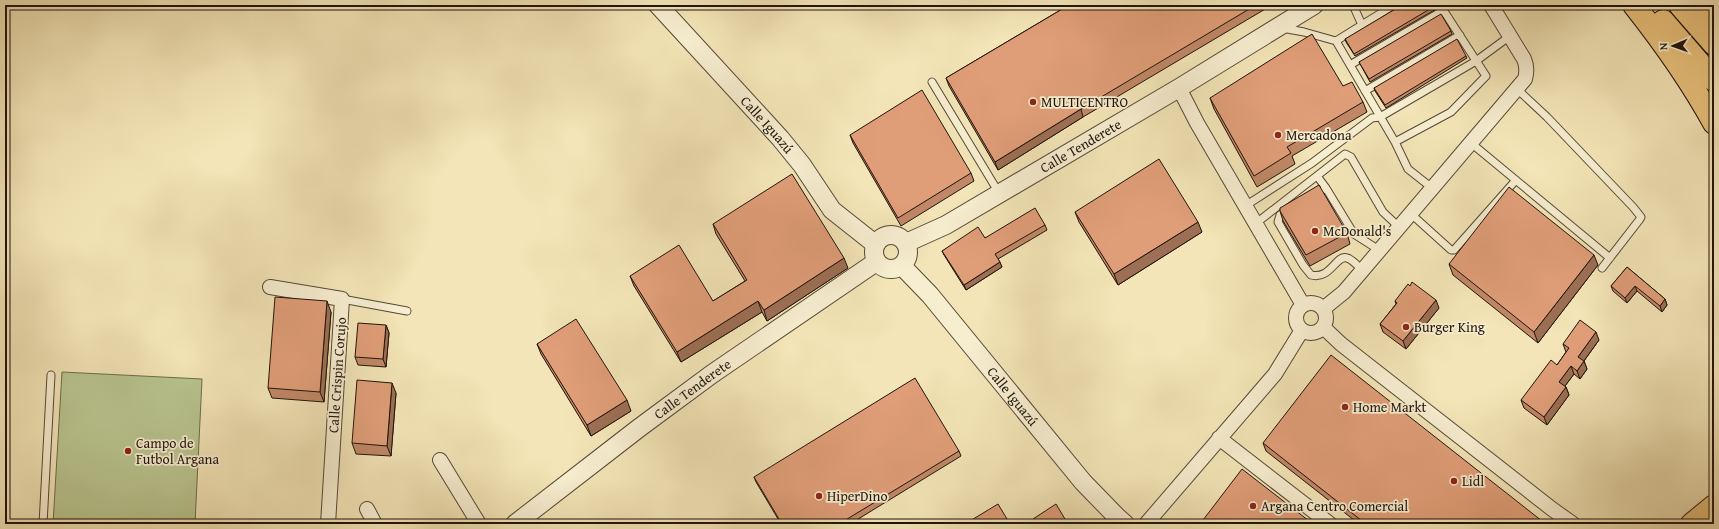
<svg xmlns="http://www.w3.org/2000/svg" width="1719" height="529" font-family="'Gentium Book Plus',serif">
  <style>
    .green { fill: #b9c590; stroke: #6c6c4e }
    .lines { fill: none; stroke-linecap: round; stroke-linejoin: round }
    .service-casing { stroke: #544837; stroke-width: 9 }
    .minor-casing { stroke: #544837; stroke-width: 16 }
    .tertiary-casing { stroke: #544837; stroke-width: 20 }
    .primary-casing { stroke: #1f130c; stroke-width: 24 }
    .motorway-casing { stroke: #1f130c; stroke-width: 24 }
    .service { stroke: #f7eed0; stroke-width: 7 }
    .minor { stroke: #f7eed0; stroke-width: 14 }
    .tertiary { stroke: #f7eed0; stroke-width: 18 }
    .primary { stroke: #eac27c; stroke-width: 22 }
    .motorway { stroke: #eac27c; stroke-width: 22 }
    .wall { fill: #c18867; stroke: #1f130c }
    .shaded-wall { fill: #9d6f54; stroke: #1f130c }
    .building { fill: #e09e78; stroke: #1f130c }
    .poi-dot { fill: #8f2418; stroke: #f7eed0; stroke-width: 1.5 }
    .labels { text-anchor: middle; dominant-baseline: central; stroke-width: 3.5; stroke-linejoin: round; paint-order: stroke }
    .poi-label { font-size: 14px; fill: #1f130c; stroke: #f7eed0; text-anchor: start }
    .street-label { font-size: 14px; fill: #1f130c; stroke: #f7eed0 }
  </style>
  <rect width="100%" height="100%" fill="#f3e5b7"/>
  <filter id="stains"><feTurbulence type="fractalNoise" baseFrequency=".005" numOctaves="4"/><feColorMatrix values="0 0 0 0 .2 0 0 0 0 .09 0 0 0 0 .02 0 0 0 .5 -.17"/></filter>
  <radialGradient id="worn" r=".72"><stop offset=".6" stop-color="#630" stop-opacity="0"/><stop offset="1" stop-color="#630" stop-opacity=".3"/></radialGradient>
  <path class="green" d="M62,372L202,379L195,524H53Z"/>
  <g class="lines">
    <defs>
      <path id="service" d="M1353,5L1362,25
        M1282,28L1304,32L1336,41L1395,142L1408,169L1432,188
        M1336,41L1394,5
        M1350,65L1444,10
        M932,82L999,193
        M1517,89L1547,117L1633,207L1641,217L1640,219L1602,268
        M1365,91L1460,35
        M1395,142L1451,112L1486,76L1440,5
        M1471,143L1610,258
        M1317,176L1326,188
        M1315,194L1326,188L1354,234L1379,250
        M1245,206L1312,163L1372,118L1380,117L1476,61L1510,36
        M1288,209L1280,215L1278,222L1303,265L1311,275C1331,280 1336,254 1347,258C1352,259 1358,266 1362,270
        M1410,213L1451,250H1454L1516,180
        M1255,224L1345,154L1351,157L1383,212L1399,227
        M342,299L407,311
        M43,524L51,375"/>
      <path id="minor" d="M1179,88L1197,123L1303,305
        M270,287L342,299L328,524
        M1296 318a15 15 0 1 1 30 0a15 15 0 1 1-30 0Z
        M1323,309L1344,292L1525,79C1527,72 1527,66 1524,59L1491,5
        M1323,327L1341,344L1552,509L1573,524
        M1219,438L1330,524
        M440,460L479,524
        M367,509L375,524
        M1146,524L1275,374L1302,330"/>
      <g id="tertiary">
        <path id="s1" d="M658,5L780,138L802,165L832,210L875,244"/>
        <circle cx="891" cy="252" r="17"/>
        <path id="s2" d="M906,243L946,225L1179,88L1314,5"/>
        <path id="s3" d="M902,266L930,295L1083,482L1117,517L1125,524"/>
        <path id="s4" d="M515,524L639,428L712,374L876,262"/>
      </g>
      <path id="primary" d="M1692,524L1714,506"/>
      <path id="motorway" d="M1634,5C1664,43 1691,81 1714,123
        M1680,5L1714,44
        M1706,5L1714,13
        M1663,21L1714,80"/>
    </defs>
    <use href="#service" class="service-casing"/>
    <use href="#minor" class="minor-casing"/>
    <use href="#tertiary" class="tertiary-casing"/>
    <use href="#primary" class="primary-casing"/>
    <use href="#motorway" class="motorway-casing"/>
    <use href="#service" class="service"/>
    <use href="#minor" class="minor"/>
    <use href="#tertiary" class="tertiary"/>
    <use href="#primary" class="primary"/>
    <use href="#motorway" class="motorway"/>
  </g>
  <path class="wall" d="M1069,5H1272L1083,117L998,170L949,86L946,78Z
    M1435,6L1436,9L1355,56L1346,42L1345,39Z
    M1451,31L1452,34L1370,82L1359,62Z
    M1466,56L1467,58L1386,108L1375,91L1374,88Z
    M1343,86L1363,102L1367,112L1292,156L1295,164L1257,187L1214,109L1210,98Z
    M850,135L971,173L974,181L901,226L853,143Z
    M1280,211L1347,233L1350,244L1310,266L1283,221Z
    M1075,212L1202,232L1118,285L1079,222Z
    M713,224L848,268L767,321L762,312L681,362L634,286L630,276L713,301L745,281L716,234Z
    M1045,225L1047,230L998,259L1002,267L966,290L944,255L942,251L985,238Z
    M1449,264L1598,265L1538,343L1453,275Z
    M1627,267L1665,299L1667,305L1662,312L1637,291L1627,303L1613,291L1611,286Z
    M1395,301L1439,308L1406,349L1383,332L1380,324L1396,304Z
    M331,312L324,402L272,398L268,388Z
    M386,325L389,333L386,367L358,365L355,357Z
    M1599,340L1584,361L1587,369L1580,379L1574,374L1565,386L1566,387L1569,395L1547,425L1524,408L1521,400L1557,365L1566,352L1563,344Z
    M537,344L631,411L591,436L541,354Z
    M396,393L391,456L356,454L352,443Z
    M1263,443L1543,524H1359L1266,451Z
    M959,451L961,456L850,524H781L756,482L754,477Z"/>
  <path class="shaded-wall" d="M1081,109L1083,117L998,170L995,162Z
    M1198,222L1202,232L1118,285L1114,274Z
    M1594,255L1598,265L1538,343L1534,332Z
    M844,258L848,268L767,321L764,310Z
    M1000,262L1002,267L966,290L964,285Z
    M1635,286L1637,291L1627,303L1625,298Z
    M1665,299L1667,305L1662,312L1660,306Z
    M1436,300L1439,308L1406,349L1403,341Z
    M327,301L331,312L324,402L320,392Z
    M758,301L762,312L681,362L677,352Z
    M386,325L389,333L386,367L383,359Z
    M1596,332L1599,340L1581,365L1578,357Z
    M1584,361L1587,369L1580,379L1577,371Z
    M1571,366L1574,374L1562,390L1559,382Z
    M392,383L396,393L391,456L387,446Z
    M1566,387L1569,395L1547,425L1544,417Z
    M627,400L631,411L591,436L587,425Z"/>
  <path class="building" d="M1069,5H1256L1081,109L995,162L946,78Z
    M1402,5H1435V6L1354,54L1345,39Z
    M1441,14L1451,31L1369,79L1359,62Z
    M1312,34L1343,86L1352,82L1363,102L1287,147L1291,153L1254,176L1210,98Z
    M1457,39L1466,56L1385,105L1374,88Z
    M922,90L971,173L898,218L850,135Z
    M1159,159L1198,222L1114,274L1075,212Z
    M792,174L844,258L764,310L758,301L677,352L630,276L679,245L713,301L747,280L713,224Z
    M1319,185L1347,233L1306,255L1280,211V208Z
    M1509,187L1594,255L1534,332L1449,264Z
    M1035,208L1045,225L995,254L1000,262L964,285L942,251L978,227L985,238Z
    M1627,267L1665,299L1660,306L1635,286L1625,298L1611,286Z
    M1412,282L1436,300L1403,341L1380,324L1397,303L1395,301L1408,284L1410,286Z
    M275,297L327,301L320,392L268,388Z
    M576,319L627,400L587,425L537,344Z
    M1580,320L1596,332L1578,357L1584,361L1577,371L1571,366L1559,382L1566,387L1544,417L1521,400L1551,360L1557,365L1569,348L1563,344Z
    M358,323L386,325L383,359L355,357Z
    M1331,355L1542,521L1539,524H1366L1263,443Z
    M915,378L959,451L839,524H782L754,477Z
    M357,380L392,383L387,446L352,443Z
    M1242,469L1313,524H1200Z
    M998,504L1010,524H965Z
    M1056,504L1068,524H1036L1033,519Z"/>
  <g class="poi-dot">
    <circle cx="1033" cy="102" r="4"/>
    <circle cx="1278" cy="135" r="4"/>
    <circle cx="1315" cy="231" r="4"/>
    <circle cx="1406" cy="327" r="4"/>
    <circle cx="1345" cy="407" r="4"/>
    <circle cx="128" cy="451" r="4"/>
    <circle cx="1454" cy="481" r="4"/>
    <circle cx="819" cy="496" r="4"/>
    <circle cx="1253" cy="506" r="4"/>
  </g>
  <g class="labels">
    <g class="poi-label">
      <text x="1041" y="102">MULTICENTRO</text>
      <text x="1286" y="135">Mercadona</text>
      <text x="1323" y="231">McDonald's</text>
      <text x="1414" y="327">Burger King</text>
      <text x="1353" y="407">Home Markt</text>
      <text x="136" y="443">Campo de<tspan x="136" dy="16">Futbol Argana</tspan></text>
      <text x="1462" y="481">Lidl</text>
      <text x="827" y="496">HiperDino</text>
      <text x="1261" y="506">Argana Centro Comercial</text>
    </g>
    <g class="street-label">
      <text stroke="none"><textPath href="#s1" startOffset="162">Calle Iguazú</textPath></text>
      <text stroke="none"><textPath href="#s2" startOffset="200">Calle Tenderete</textPath></text>
      <text transform="translate(337 375) rotate(-86)">Calle Crispin Corujo</text>
      <text stroke="none"><textPath href="#s4" startOffset="223">Calle Tenderete</textPath></text>
      <text stroke="none"><textPath href="#s3" startOffset="171">Calle Iguazú</textPath></text>
    </g>
  </g>
  <rect width="1719" height="529" fill="none" stroke="#f3e5b7" stroke-width="20"/>
  <rect x="6" y="6" width="1707" height="517" fill="none" stroke="#1f130c" stroke-width="2"/>
  <rect x="10" y="10" width="1699" height="509" fill="none" stroke="#1f130c"/>
  <g transform="translate(1673 46) rotate(268)" stroke="#f7eed0" stroke-width="3" paint-order="stroke">
  <path d="M0-3L7 15L0 10L-7 15Z" fill="#1f130c"/>
  <text y="-6" font-size="11" font-weight="bold" text-anchor="middle" fill="#1f130c">N</text>
  </g>
  <rect width="100%" height="100%" filter="url(#stains)"/>
  <rect width="100%" height="100%" fill="url(#worn)"/>
</svg>
